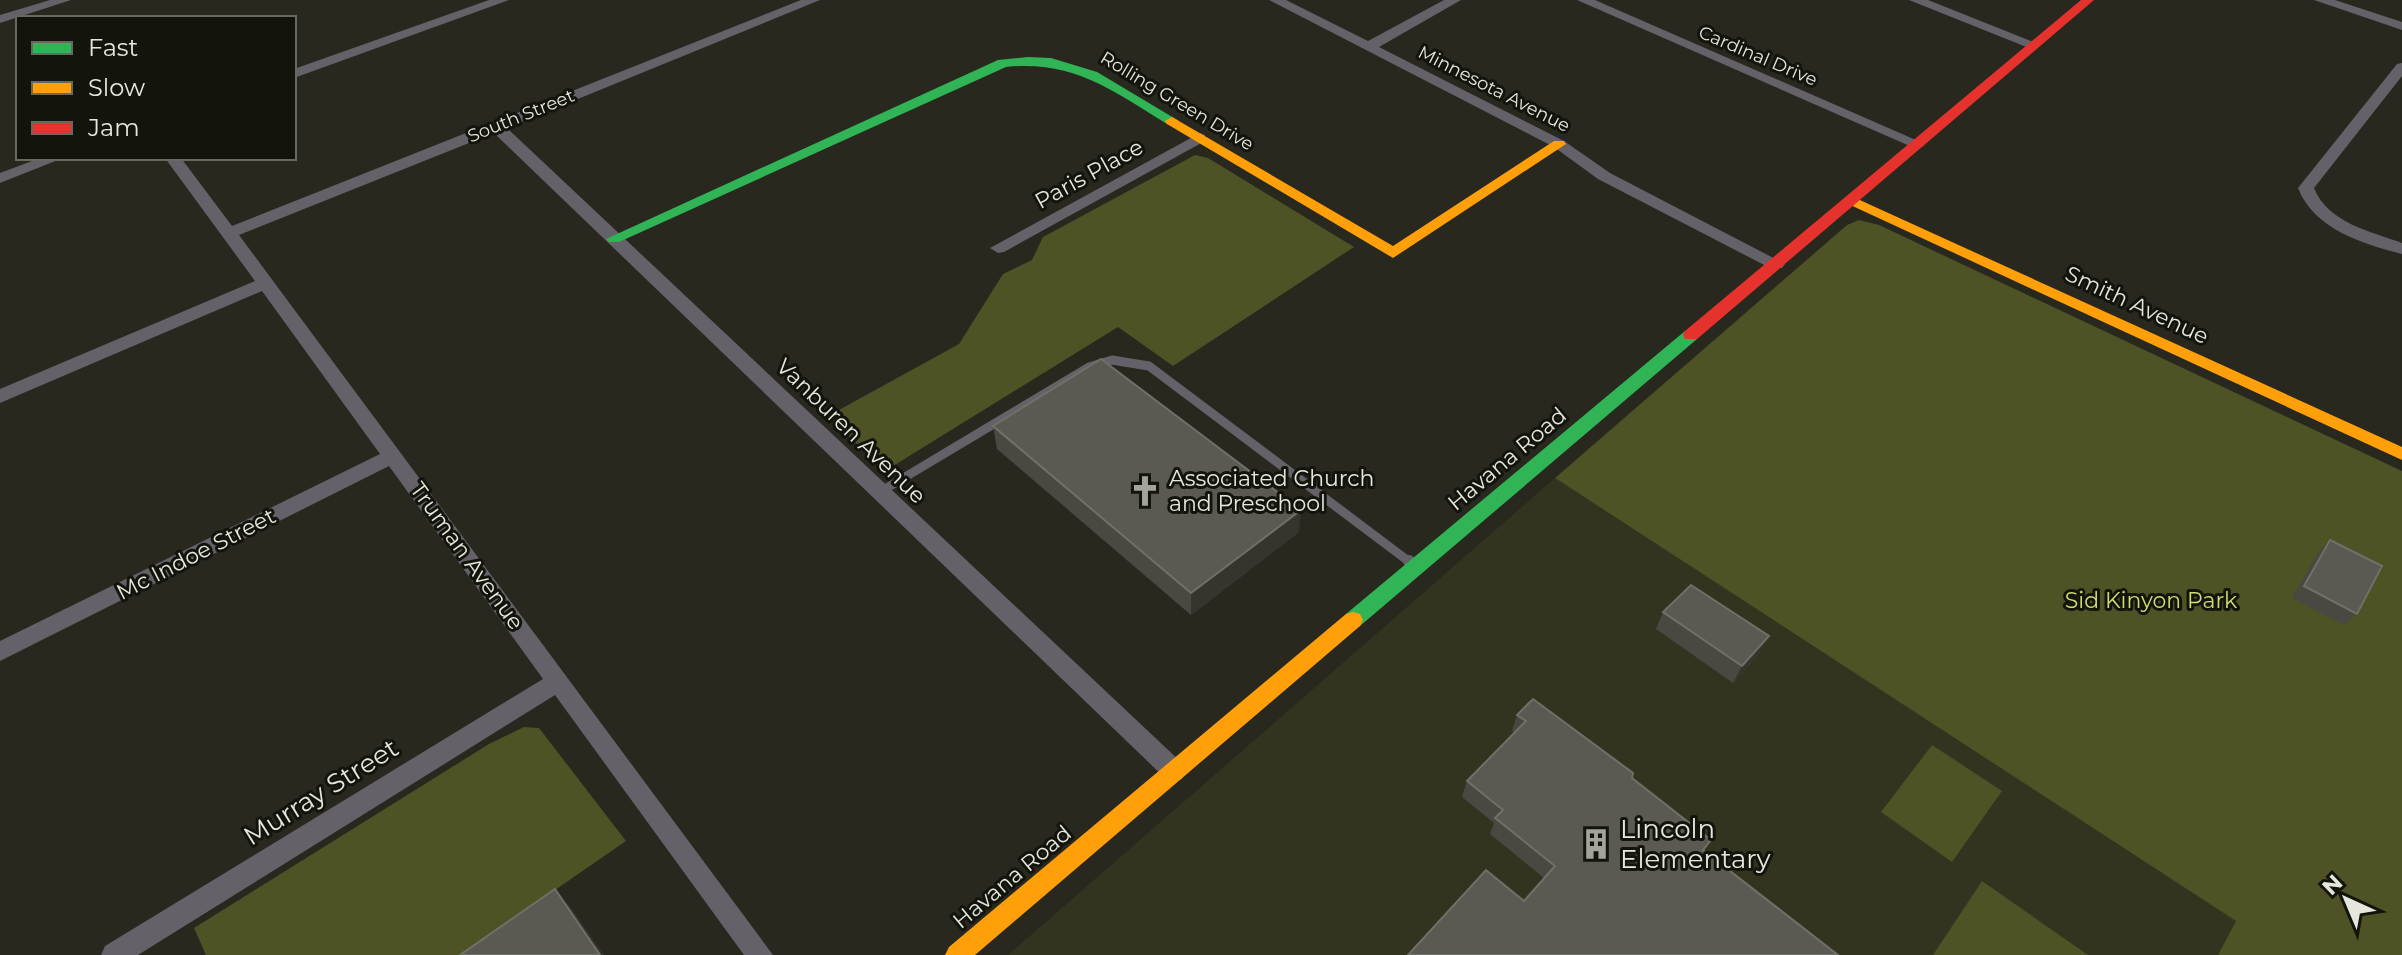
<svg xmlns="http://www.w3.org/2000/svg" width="2402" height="955" font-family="Montserrat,sans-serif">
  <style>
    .built { fill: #32341f }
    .green { fill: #4e5225 }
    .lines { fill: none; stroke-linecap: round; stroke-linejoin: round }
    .lane-far1 { stroke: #646169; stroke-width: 9 }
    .lane { stroke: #646169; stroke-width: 12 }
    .street { fill: #646169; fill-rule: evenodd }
    .fast { fill: #30b455; fill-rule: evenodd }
    .slow { fill: #ff9f0a; fill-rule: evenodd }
    .jam { fill: #e5322d; fill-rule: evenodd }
    .wall { fill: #494942 }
    .shaded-wall { fill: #35352d }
    .building { fill: #5a5a52; stroke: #6f7068; stroke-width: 2 }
    .labels { text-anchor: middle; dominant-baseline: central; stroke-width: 6; stroke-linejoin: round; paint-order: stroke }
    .far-street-label { font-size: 18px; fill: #e5e7dc; stroke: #13140c }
    .street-label { font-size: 22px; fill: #e5e7dc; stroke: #13140c }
    .poi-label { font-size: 22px; fill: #e5e7dc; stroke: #13140c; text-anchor: start }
    .park-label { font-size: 22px; fill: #d1da6c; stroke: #13140c }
    .near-street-label { font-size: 26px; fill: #e5e7dc; stroke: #13140c }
    .near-poi-label { font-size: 26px; fill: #e5e7dc; stroke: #13140c; text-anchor: start }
  </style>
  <rect width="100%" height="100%" fill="#28281f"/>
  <path class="built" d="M1555,478L2237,921L2218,955H1008Z"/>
  <path class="green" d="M1195,155L1208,158L1354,247L1173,366L1118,327L885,471L828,416L959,344L1003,274L1032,260L1043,237Z
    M1859,220L1879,225L2402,471V955H2218L2236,921L1555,478L1847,225Z
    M524,727L539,728L626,841L461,955H206L194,928L489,744Z
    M1932,745L2002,791L1952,862L1881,812Z
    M1982,881L2088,955H1933Z"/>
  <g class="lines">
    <path class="lane-far1" d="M880,492L1089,367L1112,360L1149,366L1411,563"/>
    <path class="lane" d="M1409,561L1415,566"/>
    <path class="street" d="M50,0H71L0,23V15Z
      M489,0H509L294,78V69Z
      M801,0H820L507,128L1182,763L1186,771L1182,779L1174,782L1166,779L494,133L239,235L773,955H744L555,695L138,955H101L105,946L543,679L389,466L0,661V641L380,454L262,291L0,403V389L255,281L165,158H181L232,226Z
      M1269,0H1286L1368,41L1444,0H1461L1379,47L1564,141L1610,173L1785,264L1782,268H1770L1598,179L1554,147Z
      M1577,0H1595L1925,144L1922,147H1912Z
      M1909,0H1928L2041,45L2029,48Z
      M2314,0H2335L2402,22V30Z
      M2402,63V76L2314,188C2328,223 2370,231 2402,243V254C2363,244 2314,229 2298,188L2397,64Z
      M1200,133L1205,135V141L1004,252L998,253L990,248Z
      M40,158H63L0,183V173Z"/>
    <path class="fast" d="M1028,57L1051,58L1097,72L1179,121L1172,125L1167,124C1112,90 1073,60 1006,67L619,242H609L606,239L998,60Z
      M1691,330L1697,331L1699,335L1697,339L1360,626L1353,628L1346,626L1343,620L1346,614L1685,331Z"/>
    <path class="slow" d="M1172,117L1393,246L1554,141H1564L1566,144L1393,258L1167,124L1165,121Z
      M1851,196L2402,447V460L1846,203V197Z
      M1353,612L1360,614L1363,620L1360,626L975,955H945L949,947L1346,614Z"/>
    <path class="jam" d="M2081,0H2094L1697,339H1685L1683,335L1685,331Z"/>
  </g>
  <path class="wall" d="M993,426L1299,532L1191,615L997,449Z
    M2330,540L2357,614L2344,625L2292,598L2318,552Z
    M1663,612L1760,653L1733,683L1656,629Z
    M1533,699L1633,773L1632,778L1711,840L1704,851L1838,955H1408L1486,870L1524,901L1544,878L1490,834L1494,823L1462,797L1467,781L1515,733L1512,731L1517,715Z"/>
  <path class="shaded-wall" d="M1301,510L1299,532L1191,615V593Z
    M1769,636L1760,653L1733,683L1742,666Z
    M555,889L571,908L604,955H600Z"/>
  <path class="building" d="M1101,359L1301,510L1191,593L993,426Z
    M2330,540L2382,566L2357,614L2304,586Z
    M1691,585L1769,636L1742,666L1663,612Z
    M1533,699L1633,773L1632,778L1711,840L1703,850L1838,955H1408L1486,870L1524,901L1555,866L1495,818L1503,810L1467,781L1526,721L1517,715Z
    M555,889L600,955H460Z"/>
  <defs>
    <symbol id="church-bare" viewBox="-9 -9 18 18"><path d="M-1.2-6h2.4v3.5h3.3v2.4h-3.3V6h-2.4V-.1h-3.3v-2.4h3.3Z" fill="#a3a49a" stroke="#13140c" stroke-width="2.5" paint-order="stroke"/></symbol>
    <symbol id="building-bare" viewBox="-9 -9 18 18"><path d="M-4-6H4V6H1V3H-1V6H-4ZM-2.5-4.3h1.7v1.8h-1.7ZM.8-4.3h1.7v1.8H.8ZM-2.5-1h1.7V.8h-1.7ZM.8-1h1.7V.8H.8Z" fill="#a3a49a" stroke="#13140c" stroke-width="2.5" paint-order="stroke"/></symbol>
  </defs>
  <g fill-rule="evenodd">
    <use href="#church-bare" x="1123" y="469" width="44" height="44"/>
    <use href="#building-bare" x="1574" y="822" width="44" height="44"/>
  </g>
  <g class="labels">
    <g class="far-street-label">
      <text transform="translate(1758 56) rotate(23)">Cardinal Drive</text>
      <text transform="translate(1494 89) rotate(27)">Minnesota Avenue</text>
      <text transform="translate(1177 101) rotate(31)">Rolling Green Drive</text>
      <text transform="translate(521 116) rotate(-22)">South Street</text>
    </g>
    <g class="street-label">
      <text transform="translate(1089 174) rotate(-29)">Paris Place</text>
      <text transform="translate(2137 305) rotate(25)">Smith Avenue</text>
      <text transform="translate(851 431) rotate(44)">Vanburen Avenue</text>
      <text transform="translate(1507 459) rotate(-40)">Havana Road</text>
      <text transform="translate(196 554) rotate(-27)">Mc Indoe Street</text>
      <text transform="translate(467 556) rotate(54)">Truman Avenue</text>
      <text transform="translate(1012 877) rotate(-40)">Havana Road</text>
    </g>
    <g class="poi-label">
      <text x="1169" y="478">Associated Church<tspan x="1169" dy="25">and Preschool</tspan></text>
    </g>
    <g class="park-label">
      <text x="2151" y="600">Sid Kinyon Park</text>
    </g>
    <g class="near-street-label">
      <text transform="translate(321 792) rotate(-32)">Murray Street</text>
    </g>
    <g class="near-poi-label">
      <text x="1620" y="829">Lincoln<tspan x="1620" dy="30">Elementary</tspan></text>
    </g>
  </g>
  <rect x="16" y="16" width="280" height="144" fill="#13140c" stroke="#67685f" stroke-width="2"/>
  <rect x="32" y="42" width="40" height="12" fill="#30b455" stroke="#67685f" stroke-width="2"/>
  <text x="88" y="56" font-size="24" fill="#e5e7dc">Fast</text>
  <rect x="32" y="82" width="40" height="12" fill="#ff9f0a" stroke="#67685f" stroke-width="2"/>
  <text x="88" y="96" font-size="24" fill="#e5e7dc">Slow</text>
  <rect x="32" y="122" width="40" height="12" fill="#e5322d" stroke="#67685f" stroke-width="2"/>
  <text x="88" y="136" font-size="24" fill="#e5e7dc">Jam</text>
  <g transform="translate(2346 899) rotate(316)" stroke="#13140c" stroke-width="6" paint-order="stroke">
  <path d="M0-6L14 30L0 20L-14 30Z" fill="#e5e7dc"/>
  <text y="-12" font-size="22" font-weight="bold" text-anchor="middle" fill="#e5e7dc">N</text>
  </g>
</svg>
